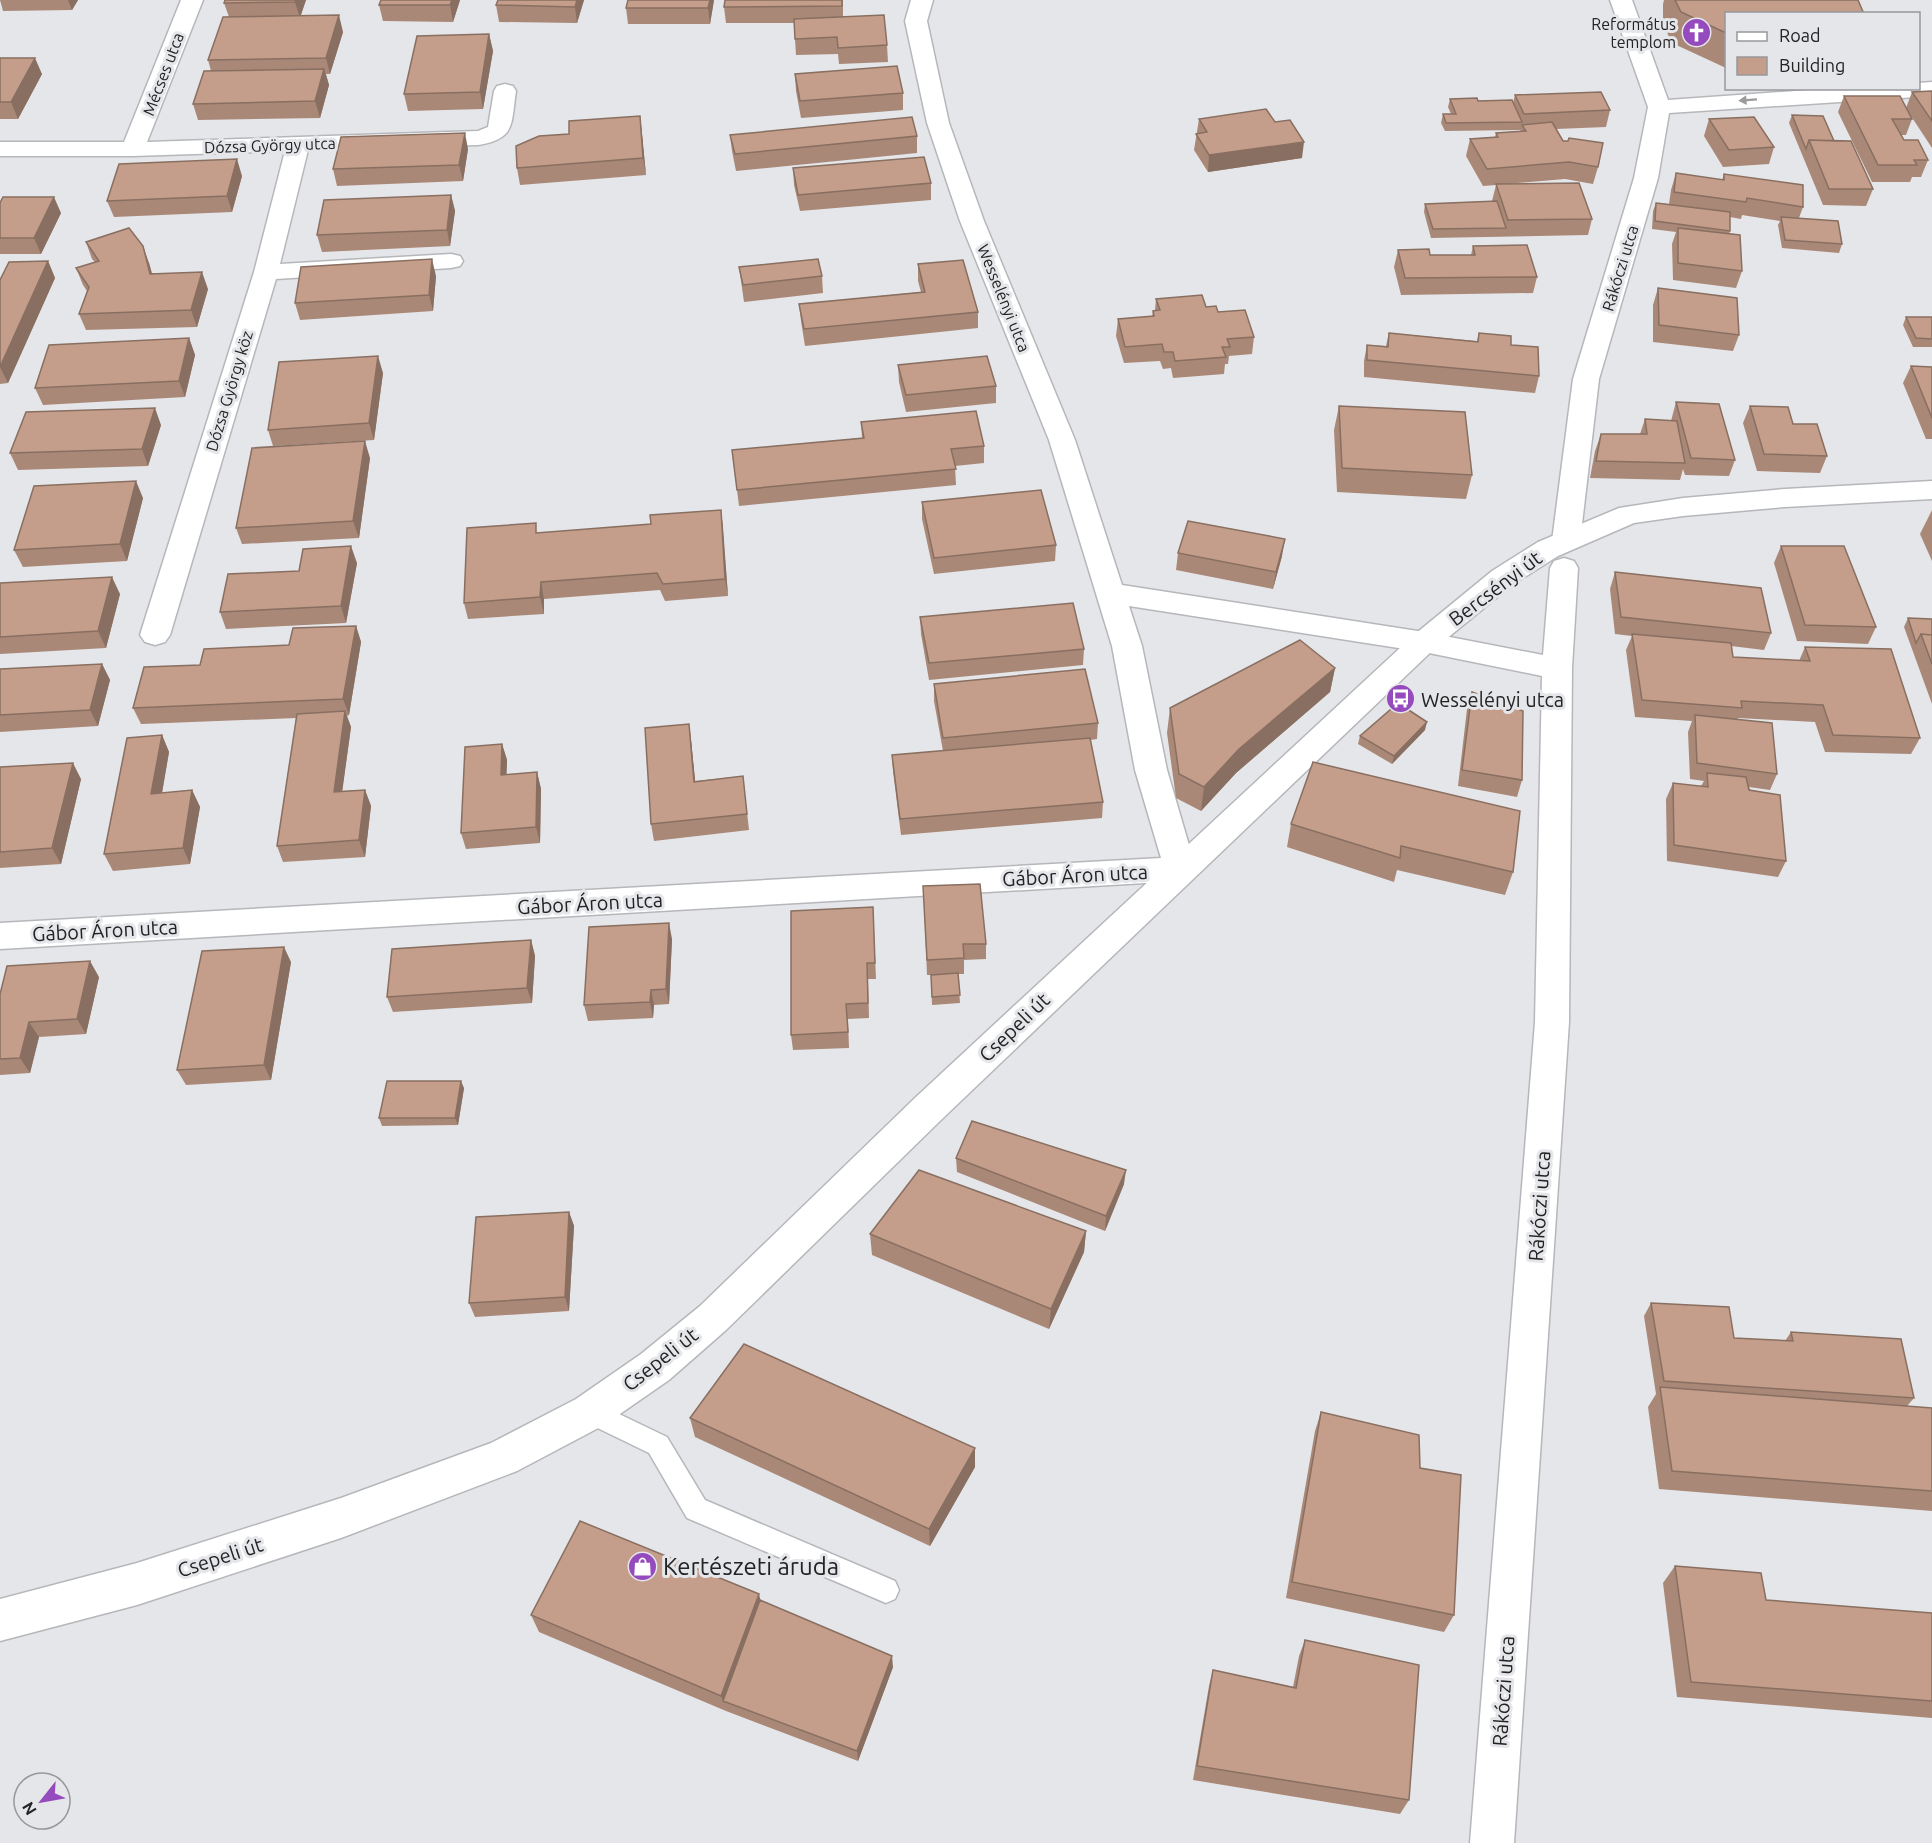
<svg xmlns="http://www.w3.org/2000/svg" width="1932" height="1843" font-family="Ubuntu,sans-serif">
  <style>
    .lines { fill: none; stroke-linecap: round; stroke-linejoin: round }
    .service-casing { stroke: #b5b7ba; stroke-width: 3 }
    .minor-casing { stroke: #b5b7ba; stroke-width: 3 }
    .tertiary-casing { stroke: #b5b7ba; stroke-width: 3 }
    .service { fill: #fff; fill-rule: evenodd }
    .minor { fill: #fff; fill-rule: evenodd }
    .tertiary { fill: #fff; fill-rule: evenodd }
    .wall { fill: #a98878 }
    .shaded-wall { fill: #896f61 }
    .building { fill: #c49e8b; stroke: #896f61; stroke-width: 1.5 }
    .oneway { fill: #9c9c9c }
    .labels { text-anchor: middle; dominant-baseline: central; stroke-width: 6; stroke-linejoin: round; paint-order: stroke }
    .far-poi-label { font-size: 16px; fill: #232324; stroke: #e5e6e9; text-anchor: end }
    .far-street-label { font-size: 16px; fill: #232324; stroke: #e5e6e9 }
    .street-label { font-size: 20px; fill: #232324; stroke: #e5e6e9 }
    .poi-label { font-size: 20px; fill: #232324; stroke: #e5e6e9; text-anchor: start }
    .near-poi-label { font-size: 24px; fill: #232324; stroke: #e5e6e9; text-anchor: start }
  </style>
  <rect width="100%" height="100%" fill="#e5e6e9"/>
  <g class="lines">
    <defs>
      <path id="service" d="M590,1400L667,1437L705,1500L895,1581L899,1590L895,1599L886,1603L687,1518L649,1453L581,1420L578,1412L581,1404Z"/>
      <path id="minor" d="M181,0H203L147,142L478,131L488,127L494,91L497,86L505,84L513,86L516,91C511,124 516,139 478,145L308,150L280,264L451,254L460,256L463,261L460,266L451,268L276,279L170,635L165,642L155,645L145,642L140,635L254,272L285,151L133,156H0V142H124Z
        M911,0H933L927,21L949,123L984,221L1075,440L1122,585L1424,632L1543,655L1550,568L1554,561L1564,558L1574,561L1578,568L1572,668L1569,1022L1514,1843H1470L1535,1022L1542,676L1424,652L1129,606L1142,646L1167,770L1196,869L1191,878L1180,881L0,949V923L1161,858L1135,770L1112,646L1049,440L960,221L927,123L905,21Z
        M1610,0H1632L1668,100L1837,88H1918V83L1932,82V96L1669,113L1658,178L1599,379L1580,541L1576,548L1566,550L1556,548L1552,541L1573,379L1634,178L1648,107Z"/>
      <path id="tertiary" d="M1932,481V499L1785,507L1683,516L1634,523L1558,556L1512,585L1434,649L942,1119L726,1330L669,1380L604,1425L517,1471L341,1538L137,1605L0,1641V1599L137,1563L341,1498L491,1443L576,1399L641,1354L700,1306L916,1097L1414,635L1492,571L1538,542L1619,508L1683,498L1785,489Z"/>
    </defs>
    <use href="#service" class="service-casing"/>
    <use href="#minor" class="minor-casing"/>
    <use href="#tertiary" class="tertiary-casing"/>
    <use href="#service" class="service"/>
    <use href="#minor" class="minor"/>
    <use href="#tertiary" class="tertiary"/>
  </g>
  <path class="wall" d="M0,0H78L72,10L3,11Z
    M225,0H306L300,16L343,32L330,74H326L329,85L320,118L198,120L193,104L211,71L208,60L229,17L224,3Z
    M381,0H460L453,22L383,21L379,5Z
    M584,0L577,23L499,22L496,5Z
    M714,0L710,24H628L626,8Z
    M725,0H843V17L887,45L888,62L839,64L838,54L796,55L794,23H726L724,7Z
    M1664,0H1858L1726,14V68L1672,43L1663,24V4Z
    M489,34L493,51L483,109L408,111L404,94Z
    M0,58L42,74L18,119H0Z
    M795,74L903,93V110L801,118L796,91Z
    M1932,91V148L1911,116L1912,119L1906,135H1901L1904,140L1928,160L1921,177H1912L1910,182H1872L1838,112L1844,96L1906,108L1912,92Z
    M1515,95L1610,110L1606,127L1556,129L1563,141L1598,167L1593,184L1565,179L1506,184L1592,219L1588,235L1431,238L1424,212L1425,204L1492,201L1496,185L1483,186L1466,156L1470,139L1495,137L1496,133L1520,131L1521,130L1445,131L1441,123L1443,114H1451L1448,107L1450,99L1513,103Z
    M1792,115L1834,141L1873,189L1866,206L1823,205L1789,123Z
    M640,116L646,175L520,185L517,168L569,134Z
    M1199,119L1275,122L1302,158L1208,172L1194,150Z
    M1709,119L1774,147L1769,164L1723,167L1704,136Z
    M730,135L917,136V153L736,171L732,151Z
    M468,149L463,181L337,186L333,169Z
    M793,168L931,183V200L800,211L794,185Z
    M1676,173L1722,180L1724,174L1803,207L1799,218L1842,244L1839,253L1782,248L1778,225L1780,221L1742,215L1741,219L1730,217V231L1729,234L1742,271L1736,288L1673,280L1672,244L1676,232L1652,229L1653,211L1656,203L1669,204L1671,190Z
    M242,176L232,212L114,217L107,201Z
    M451,195L455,211L450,246L322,252L317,235Z
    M0,203L61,213L41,254H0Z
    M86,242L149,263L152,273L208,289L197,327L86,330L79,314L87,291L83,285L76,268L95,262L92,259Z
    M1473,246L1537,277L1533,293L1401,295L1394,267L1398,250L1430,255H1471Z
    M48,261L55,278L8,383L0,384V280Z
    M918,264L978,312V328L805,346L801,321L799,304L921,292L918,281Z
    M739,267L822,276L823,293L744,302Z
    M436,276L433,311L300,320L295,303Z
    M1658,288L1739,335L1733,351L1653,342V305Z
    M1156,299L1206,307L1218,312L1254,337L1252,354L1229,356L1228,364H1225L1224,374L1173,378L1171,368L1163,369L1160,361L1124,363L1116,336L1118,319L1152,317L1153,311L1155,310Z
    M1906,317H1932V347H1913L1903,325Z
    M1389,333L1477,341L1479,333L1511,345L1539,376L1535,393L1364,377V361L1367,345L1386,346Z
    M189,338L195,355L185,397L43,405L35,388Z
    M898,365L996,386V403L906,412L899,382Z
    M1911,366L1932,367V439H1926L1903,383Z
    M383,373L374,440L273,446L268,430Z
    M1676,402L1735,460L1729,476L1685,475L1683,469L1680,480L1590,478L1595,451L1601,434H1640L1645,419L1671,421Z
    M1339,406L1472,475L1466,499L1337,492L1334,430Z
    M1750,406L1793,424L1827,456L1820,473L1757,471L1743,423Z
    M861,422L984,446V463L955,466L956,485L739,506L732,450L862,438Z
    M161,425L148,466L18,470L10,453Z
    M370,458L359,538L242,544L236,528Z
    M143,498L127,561L23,567L14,550Z
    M922,502L1056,545L1055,561L934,574L922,519Z
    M721,510L728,596L665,601L660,590L544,599V614L468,619L464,603L538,533L651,524Z
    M1932,510V561L1920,534Z
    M1781,546L1876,627L1868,644L1797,641L1774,563Z
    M1178,553L1282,556L1273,589L1176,570Z
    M357,563L346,623L226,629L220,612L299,571Z
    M1615,572L1771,633L1764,650L1731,646L1733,657L1799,661L1805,647L1920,738L1911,754L1825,752L1815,722L1738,718L1737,720L1777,774L1770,790L1749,787L1786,861L1778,877L1667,861L1666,799L1673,783L1701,786L1704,781L1690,779L1688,732L1692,721L1635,717L1626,650L1632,636L1615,634L1610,589Z
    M0,583L120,594L106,648L0,654Z
    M920,617L1084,649L1083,665L929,680L921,634Z
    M1908,618L1932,619V704L1904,627Z
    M356,626L361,642L349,715L347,716L351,727L342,791L365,790L371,806L365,857L283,862L277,846L296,718L141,724L133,708L200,665L289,645Z
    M102,664L110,680L98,726L0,732V669Z
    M1335,668L1330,692L1236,773L1201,811L1176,798L1167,733L1170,708Z
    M934,684L1098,723L1097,739L1090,740L1103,802L1102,818L901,835L893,771L892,755L943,751L934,701Z
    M1472,692L1522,780L1517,797L1458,786L1467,709Z
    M689,724L691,740L695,781L743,776L749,830L654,841L651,824Z
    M1425,730L1392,764L1358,744L1360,736Z
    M162,735L169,752L162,793L192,790L200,807L190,864L113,871L104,854Z
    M502,744L507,760L506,775L537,772L541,789L540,843L466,849L461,833Z
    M1313,762L1513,872L1505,895L1397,870L1394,882L1287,847L1291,824Z
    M0,767L81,779L61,864L0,868Z
    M924,902L986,944V959L964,960V974H958L960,1003L932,1005L931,975H927Z
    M873,907L876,979H868L869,1018L848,1019L849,1048L793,1050L791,1035Z
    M672,939L669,1004L654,1005L653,1018L588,1021L584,1005Z
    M531,940L535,956L532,1003L393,1012L387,997Z
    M291,962L271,1080L186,1085L177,1070Z
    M99,977L86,1034L39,1037L30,1073L0,1075V994Z
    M464,1088L458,1125L382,1126L379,1118Z
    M956,1158L1124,1184L1105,1231L957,1172Z
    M569,1212L574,1226L569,1311L475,1317L469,1303Z
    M1086,1231L1084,1252L1049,1329L872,1255L870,1234Z
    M1651,1303L1734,1338L1785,1341L1791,1332L1914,1398L1907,1406L1932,1408V1511L1659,1489L1648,1407L1656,1394L1644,1316Z
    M1321,1412L1420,1468L1454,1615L1444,1632L1286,1598L1315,1431Z
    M690,1418L975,1467L930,1546L695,1437Z
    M1675,1566L1766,1600L1932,1613V1718L1677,1697L1663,1583Z
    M760,1600L893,1667L858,1761L726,1711L539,1632L531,1615Z
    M1305,1640L1409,1800L1400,1814L1193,1780L1209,1686L1213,1670L1293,1687L1299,1656Z"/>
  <path class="shaded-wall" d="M68,0H78L72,10Z
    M296,0H306L300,18L295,2Z
    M452,0H460L453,22L450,5Z
    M577,0H584L577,23L575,7Z
    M710,0H714L710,24L708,8Z
    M339,15L343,32L330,74L326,58Z
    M489,34L493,51L483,109L480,92Z
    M35,58L42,74L18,119L11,102Z
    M324,69L329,85L320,118L315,101Z
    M640,116L642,133L646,175L643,158Z
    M465,133L468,149L463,181L459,165Z
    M1304,142L1302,158L1208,172L1209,155Z
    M237,159L242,176L232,212L227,196Z
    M451,195L455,211L450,246L447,230Z
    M54,197L61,213L41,254L34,238Z
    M143,246L149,263L156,290L150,274Z
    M432,259L436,276L433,311L429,295Z
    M48,261L55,278L8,383L0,367Z
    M202,272L208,289L197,327L191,310Z
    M189,338L195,355L185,397L179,381Z
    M378,356L383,373L374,440L369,423Z
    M155,408L161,425L148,466L142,449Z
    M365,441L370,458L359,538L353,521Z
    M136,481L143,498L127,561L120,544Z
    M721,510L723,527L728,596L725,579Z
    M1285,539L1282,556L1273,589L1276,572Z
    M351,546L357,563L346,623L341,606Z
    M112,577L120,594L106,648L98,631Z
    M541,582L544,599V614L540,597Z
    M356,626L361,642L349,715L343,699Z
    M102,664L110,680L98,726L90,710Z
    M1335,668L1330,692L1236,773L1201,811L1204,787L1239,749Z
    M345,711L351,727L340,808L334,792Z
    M1427,722L1425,730L1392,764L1394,756Z
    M689,724L691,740L697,798L694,782Z
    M162,735L169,752L159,810L151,794Z
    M502,744L507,760L506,792L501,775Z
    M73,763L81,779L61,864L52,848Z
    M537,772L541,789L540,843L536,827Z
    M192,790L200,807L190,864L183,848Z
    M365,790L371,806L365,857L359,840Z
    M669,923L672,939L669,1004L666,989Z
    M531,940L535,956L532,1003L527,988Z
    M284,947L291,962L271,1080L264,1065Z
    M90,961L99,977L86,1034L77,1019Z
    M651,990L654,1005L653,1018L650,1002Z
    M29,1022L39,1037L30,1073L20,1058Z
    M461,1081L464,1088L458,1125L455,1118Z
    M1126,1170L1124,1184L1105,1231L1106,1216Z
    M569,1212L574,1226L569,1311L565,1297Z
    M1086,1231L1084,1252L1049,1329L1051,1309Z
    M975,1448V1467L930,1546L929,1529Z
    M759,1594L763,1611L723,1701L721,1696Z
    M892,1656L893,1667L858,1761L857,1751Z"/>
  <path class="building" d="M225,0H296L295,2L224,3Z
    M381,0H452L450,5H379Z
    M498,0H577L575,7L496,5Z
    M628,0H710L708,8H626Z
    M725,0H842V6L724,7Z
    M1675,0H1858L1864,14H1726V33L1681,12Z
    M339,15L326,58L208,60L223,17Z
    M884,15L887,45L838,48L837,37L795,39L794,19Z
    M489,34L480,92L404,94L417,36Z
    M0,58H35L11,102H0Z
    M897,66L903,93L800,101L795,74Z
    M324,69L315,101L193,104L204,71Z
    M1932,91V121L1912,92Z
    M1601,92L1610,110L1524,114L1515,95Z
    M1844,96H1900L1912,119H1892L1904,140H1918L1928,160H1914L1917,165H1878Z
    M1477,98L1478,101L1512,100L1522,122L1446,123L1443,114H1456L1450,99Z
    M1266,109L1275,122L1290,120L1304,142L1209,155L1196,134L1207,132L1199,119Z
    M1792,115L1823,116L1834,141L1809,140L1806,149Z
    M640,116L643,158L517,168L516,146L539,136L569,134V121Z
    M912,117L917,136L735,154L730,135Z
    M1754,117L1774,147L1729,150L1709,119Z
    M1552,122L1563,141H1568L1569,138L1603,143L1598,167L1569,162L1487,169L1470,139L1498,137L1496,133L1526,131L1522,125Z
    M465,133L459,165L333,169L341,137Z
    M1809,140L1851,141L1873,189H1829Z
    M924,157L931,183L798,195L793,168Z
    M237,159L227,196L107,201L119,164Z
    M1676,173L1724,180V174L1803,185V207L1747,198L1746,202L1674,192Z
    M1579,183L1592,219L1508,220L1496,184Z
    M451,195L447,230L317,235L324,200Z
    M3,197H54L34,238H0V203Z
    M1497,201L1506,228L1433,229L1425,204Z
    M1656,203L1730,212V231L1655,221Z
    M1781,217L1838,221L1842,244L1785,240Z
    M129,228L143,246L150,274L202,272L191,310L79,314L89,287L76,268L99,261L86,242Z
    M1678,228L1740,235L1742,271L1678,263Z
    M1527,245L1537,277L1405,278L1398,250L1429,249L1430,255H1475L1473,246Z
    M432,259L429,295L295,303L301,267Z
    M818,259L822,276L743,285L739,267Z
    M963,260L978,312L804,329L799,304L925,292L918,264Z
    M48,261L0,367V280L9,262Z
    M1658,288L1737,298L1739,335L1659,325Z
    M1202,295L1206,307L1216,306L1218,312L1245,310L1254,337L1227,339L1230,347H1222L1226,357L1175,361L1173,352H1164L1162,344L1125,347L1118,319L1154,316L1153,311L1160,310L1156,299Z
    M1906,317H1932V339L1916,338Z
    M1389,333L1478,342L1479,333L1511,336V345L1538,347L1539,376L1367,360V345L1388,347Z
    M189,338L179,381L35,388L49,345Z
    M378,356L369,423L268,430L279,362Z
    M987,356L996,386L906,395L898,365Z
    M1911,366L1932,367V418Z
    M1676,402L1719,404L1735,460L1691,458Z
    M1339,406L1465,412L1472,475L1342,468Z
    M1750,406L1788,407L1793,424H1817L1827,456L1764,454Z
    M155,408L142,449L10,453L26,412Z
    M976,411L984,446L951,449L956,469L737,490L732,450L864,438L861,422Z
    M1645,419L1677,421L1685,463L1596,461L1601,434H1647Z
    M365,441L353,521L236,528L252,448Z
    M136,481L120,544L14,550L34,486Z
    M1041,490L1056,545L934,558L922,502Z
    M721,510L725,579L663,584L657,573L541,582L540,597L464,603L467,528L536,523V533L651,524L650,515Z
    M1188,521L1285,539L1276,572L1178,553Z
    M351,546L341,606L220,612L228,574L299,571L303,549Z
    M1781,546H1844L1876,627L1805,625Z
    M1615,572L1761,588L1771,633L1621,617Z
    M112,577L98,631L0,637V583Z
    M1073,603L1084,649L929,663L920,617Z
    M1908,618L1932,619V635L1921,634L1916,643Z
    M356,626L343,699L133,708L144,667L200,665L204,649L289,645L293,628Z
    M1632,634L1731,643L1733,657L1810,661L1805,647L1891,649L1920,738L1833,735L1823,705L1741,701L1742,708L1642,700Z
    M1921,634L1932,635V664Z
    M1300,640L1335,668L1239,749L1204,787L1179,774L1170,708Z
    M102,664L90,710L0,715V669Z
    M1085,669L1098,723L943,738L934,684Z
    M1472,692L1523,711L1522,780L1462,770Z
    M1398,703L1427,722L1394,756L1360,736Z
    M345,711L334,792L365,790L359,840L277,846L297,714Z
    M1695,715L1772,723L1777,774L1697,763Z
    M689,724L694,782L743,776L747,814L651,824L645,728Z
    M162,735L151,794L192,790L183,848L104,854L127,738Z
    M1090,738L1103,802L900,819L892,755Z
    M502,744L501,775L537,772L536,827L461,833L465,747Z
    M1313,762L1520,811L1513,872L1401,846L1400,858L1291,824Z
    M73,763L52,848L0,852V767Z
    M1707,773L1746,777L1749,790L1780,795L1786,861L1674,845L1673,783L1708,787Z
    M980,884L986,944H963L964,958L927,960L923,886Z
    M873,907L875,963H867L868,1003L846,1004L848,1032L791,1035V911Z
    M669,923L666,989L651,990L650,1002L584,1005L589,927Z
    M531,940L527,988L387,997L392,949Z
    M284,947L264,1065L177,1070L202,951Z
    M90,961L77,1019L29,1022L20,1058L0,1059V994L7,966Z
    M958,973L960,995L932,997L931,975Z
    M387,1081H461L455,1118H379Z
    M972,1121L1126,1170L1106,1216L956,1158Z
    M919,1170L1086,1231L1051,1309L870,1234Z
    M569,1212L565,1297L469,1303L476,1217Z
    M1651,1303L1729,1307L1734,1338L1793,1341L1791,1332L1901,1339L1914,1398L1664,1381Z
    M744,1344L975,1448L929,1529L690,1418Z
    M1660,1387L1932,1408V1491L1672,1471Z
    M1321,1412L1419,1435L1420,1468L1461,1475L1454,1615L1292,1582Z
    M580,1521L759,1594L721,1696L531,1615Z
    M1675,1566L1761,1573L1766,1600L1932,1613V1701L1691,1682Z
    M760,1600L892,1656L857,1751L723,1701Z
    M1305,1640L1419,1665L1409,1800L1197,1766L1213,1670L1296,1688Z"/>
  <defs><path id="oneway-solid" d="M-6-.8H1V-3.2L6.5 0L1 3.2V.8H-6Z" transform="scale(1.5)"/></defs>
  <use class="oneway" href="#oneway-solid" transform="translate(1748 100) rotate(176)"/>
  <defs>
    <symbol id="church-disc" viewBox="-11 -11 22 22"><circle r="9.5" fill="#954bbd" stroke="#e5e6e9"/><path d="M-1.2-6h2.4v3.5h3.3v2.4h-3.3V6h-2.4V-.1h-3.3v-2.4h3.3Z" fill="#fff"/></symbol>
    <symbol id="bus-disc" viewBox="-11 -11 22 22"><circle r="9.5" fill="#954bbd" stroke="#e5e6e9"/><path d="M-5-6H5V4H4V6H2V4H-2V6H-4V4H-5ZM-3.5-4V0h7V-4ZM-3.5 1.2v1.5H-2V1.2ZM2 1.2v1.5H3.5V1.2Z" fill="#fff"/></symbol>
    <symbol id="shop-disc" viewBox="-11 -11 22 22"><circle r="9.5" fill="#954bbd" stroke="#e5e6e9"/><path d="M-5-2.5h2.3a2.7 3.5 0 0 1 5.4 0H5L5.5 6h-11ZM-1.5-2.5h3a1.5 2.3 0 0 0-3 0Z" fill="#fff"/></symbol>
  </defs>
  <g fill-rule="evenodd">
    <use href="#church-disc" x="1680" y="16" width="33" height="33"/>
    <use href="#bus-disc" x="1384" y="682" width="33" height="33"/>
    <use href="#shop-disc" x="626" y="1550" width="33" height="33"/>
  </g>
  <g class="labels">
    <g class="far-poi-label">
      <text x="1676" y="24">Református<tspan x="1676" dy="18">templom</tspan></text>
    </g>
    <g class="far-street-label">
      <text transform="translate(163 74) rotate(-69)">Mécses utca</text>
      <text transform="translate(270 145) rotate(-2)">Dózsa György utca</text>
      <text transform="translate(1620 268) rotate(-73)">Rákóczi utca</text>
      <text transform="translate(1004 298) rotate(68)">Wesselényi utca</text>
      <text transform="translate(229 391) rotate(-73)">Dózsa György köz</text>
    </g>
    <g class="street-label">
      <text transform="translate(1495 588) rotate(-37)">Bercsényi út</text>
      <text transform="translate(1075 875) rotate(-3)">Gábor Áron utca</text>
      <text transform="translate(590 903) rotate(-3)">Gábor Áron utca</text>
      <text transform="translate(105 930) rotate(-3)">Gábor Áron utca</text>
      <text transform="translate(1014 1027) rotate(-44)">Csepeli út</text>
      <text transform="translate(1539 1206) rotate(-86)">Rákóczi utca</text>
      <text transform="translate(660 1359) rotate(-38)">Csepeli út</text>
      <text transform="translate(220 1557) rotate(-18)">Csepeli út</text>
      <text transform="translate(1503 1691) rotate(-86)">Rákóczi utca</text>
    </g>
    <g class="poi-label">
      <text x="1421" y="699">Wesselényi utca</text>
    </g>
    <g class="near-poi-label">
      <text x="663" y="1566">Kertészeti áruda</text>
    </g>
  </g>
  <rect x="1725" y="12" width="195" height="78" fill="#e5e6e9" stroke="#97989a" stroke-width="1.5"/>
  <rect x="1737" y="32" width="30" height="9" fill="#ffffff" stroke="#97989a" stroke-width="1.5"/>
  <text x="1779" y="42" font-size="18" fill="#232324">Road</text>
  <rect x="1737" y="57" width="30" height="18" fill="#c49e8b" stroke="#97989a" stroke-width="1.5"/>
  <text x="1779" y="72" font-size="18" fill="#232324">Building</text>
  <g transform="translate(42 1801) rotate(239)"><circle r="28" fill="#e5e6e9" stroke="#97989a" stroke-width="1.5"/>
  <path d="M0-4.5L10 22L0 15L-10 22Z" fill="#954bbd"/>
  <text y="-9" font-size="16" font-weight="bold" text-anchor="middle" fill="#232324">N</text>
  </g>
</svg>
